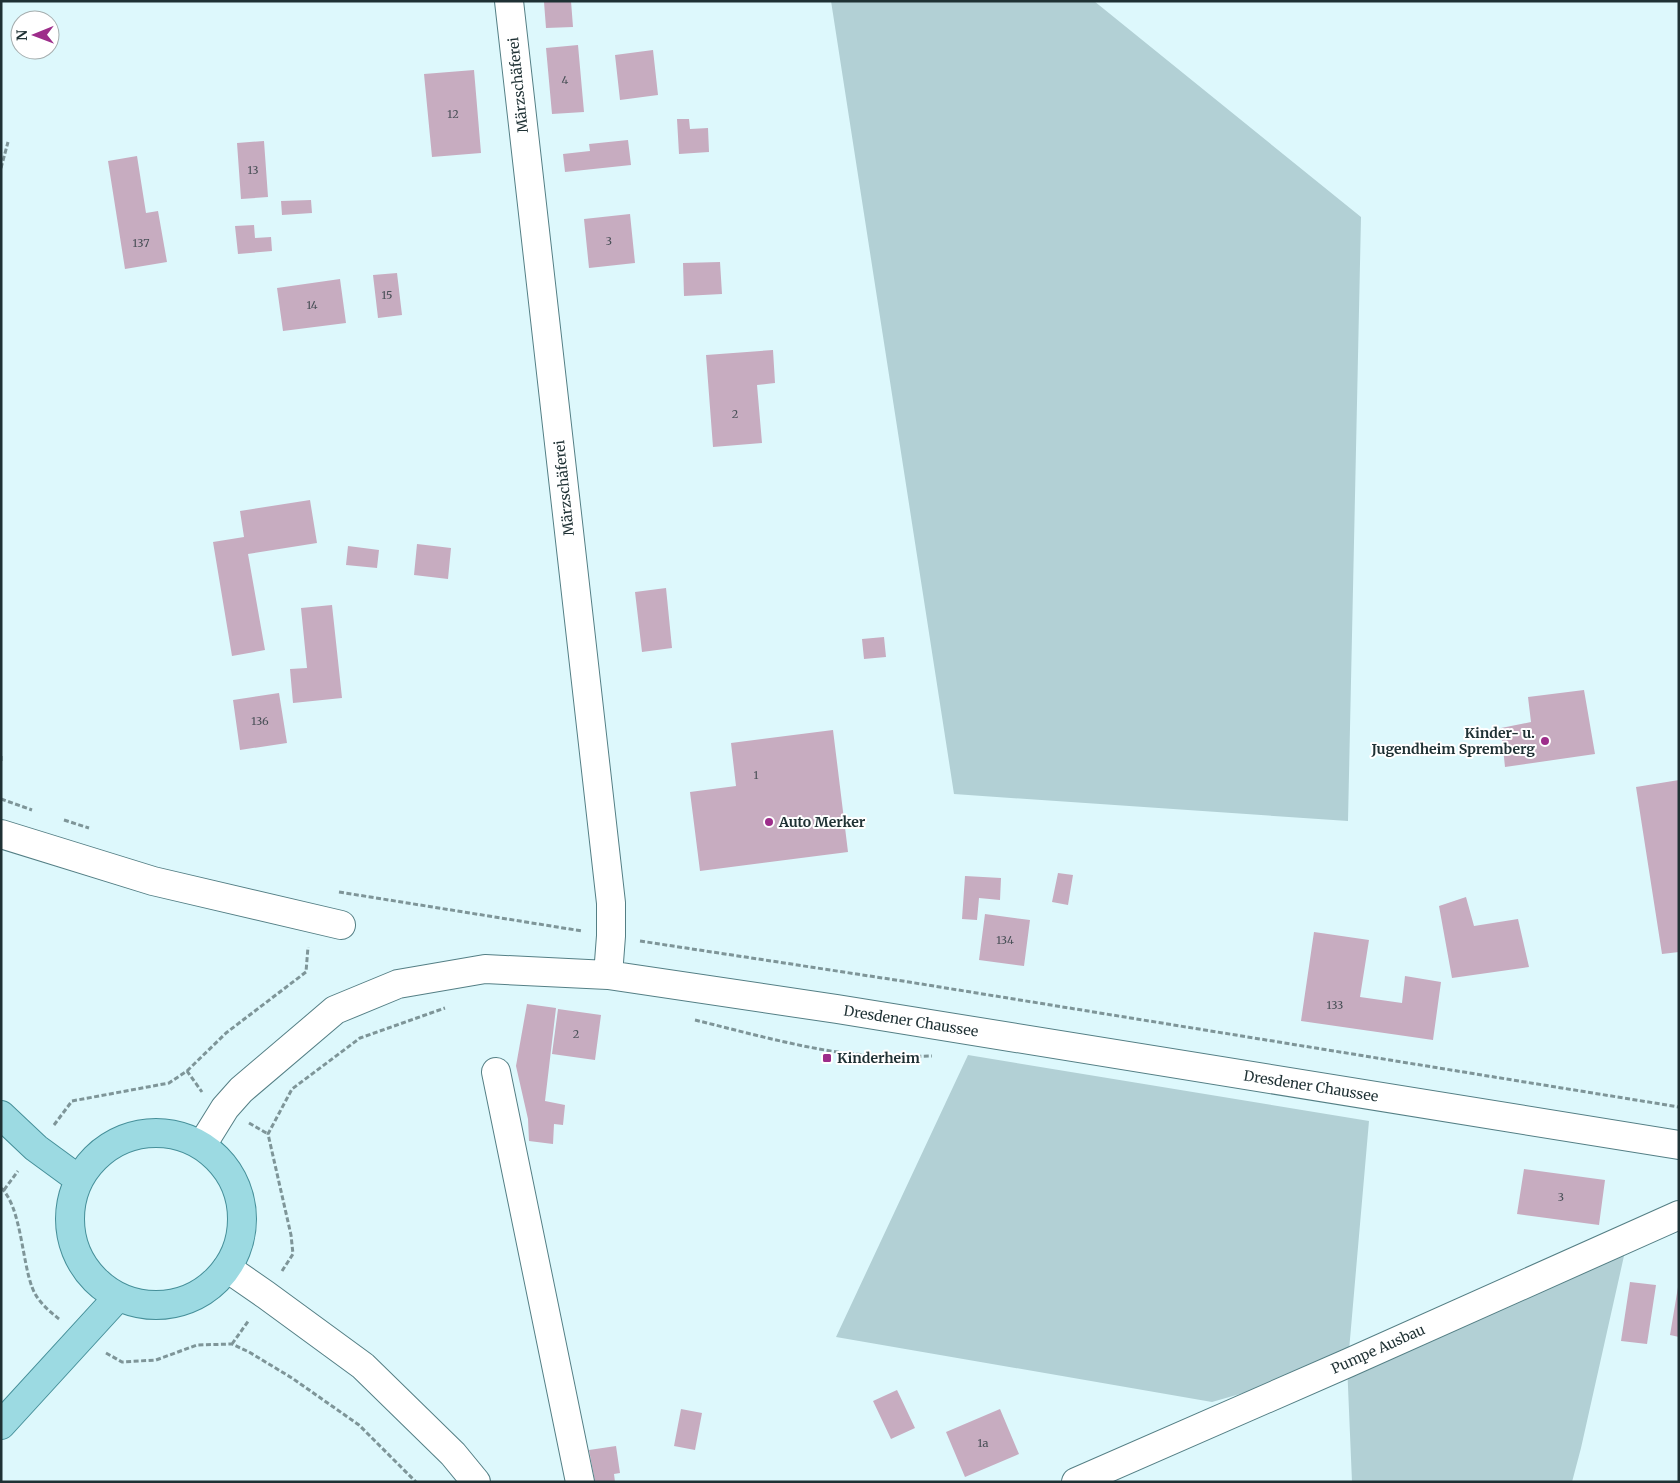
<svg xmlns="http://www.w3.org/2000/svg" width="1680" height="1483" font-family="Merriweather,serif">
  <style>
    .green { fill: #b2d0d5 }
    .building { fill: #c7acc0 }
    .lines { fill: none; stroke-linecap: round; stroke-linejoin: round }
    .minor-casing { stroke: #547f85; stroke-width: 30 }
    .major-casing { stroke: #458f99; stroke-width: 30 }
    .path { stroke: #7e9598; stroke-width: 3; stroke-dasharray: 5 2.5; stroke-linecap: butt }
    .minor { stroke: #fff; stroke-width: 28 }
    .major { stroke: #9cdae2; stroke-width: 28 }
    .poi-dot { fill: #9d2d8a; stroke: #fff; stroke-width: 2 }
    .labels { text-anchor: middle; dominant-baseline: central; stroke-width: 4; stroke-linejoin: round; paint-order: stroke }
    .number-label { font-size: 11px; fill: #495057 }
    .street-label { font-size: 14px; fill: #1f3134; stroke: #fff }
    .poi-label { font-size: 14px; font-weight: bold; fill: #1f3134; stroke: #fff; text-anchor: start }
  </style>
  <rect width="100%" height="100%" fill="#ddf8fc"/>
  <path class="green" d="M831,1H1094L1361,217L1348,821L954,794Z
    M968,1055L1369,1121L1348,1362L1628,1238L1581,1448L1572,1482H1352L1347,1363L1212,1402L836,1337Z"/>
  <path class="building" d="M571,1L573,27L546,28L544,2Z
    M578,45L584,112L552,114L546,48Z
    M653,50L658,95L620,100L615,55Z
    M474,70L481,153L432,157L424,74Z
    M677,119H689L690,129L708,128L709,152L679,154Z
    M628,140L631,165L565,172L563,154L590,151L589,144Z
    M264,141L268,197L241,199L237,143Z
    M137,156L146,213L158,211L167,262L125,269L108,161Z
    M311,200L312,213L282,215L281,201Z
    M630,214L635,263L589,268L584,219Z
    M254,225L255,238L271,237L272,251L238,254L235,226Z
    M720,262L722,294L684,296L683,263Z
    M397,273L402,315L378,318L373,275Z
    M340,279L346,323L283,331L277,288Z
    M773,350L775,383L757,385L762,443L713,447L706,355Z
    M310,500L317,543L248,554L265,650L232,656L213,542L244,537L240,511Z
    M417,544L451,548L448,579L414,575Z
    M348,546L379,550L377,568L346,565Z
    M666,588L672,648L642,652L635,592Z
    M332,605L342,698L293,703L290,669L307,668L301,608Z
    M884,637L886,657L864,659L862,639Z
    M1584,690L1595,754L1505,767L1501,728L1531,722L1528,697Z
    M279,693L287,743L240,750L233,700Z
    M833,730L848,852L700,871L690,792L736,786L731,743Z
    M1679,780V952L1662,954L1636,787Z
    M1058,873L1073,875L1068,905L1052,902Z
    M965,876L1001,878L1000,900L979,898L977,920L962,919Z
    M1466,897L1474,926L1518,919L1529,967L1452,978L1439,906Z
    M985,914L1030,920L1024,966L979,960Z
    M1314,932L1369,940L1360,997L1402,1003L1405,976L1441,982L1433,1040L1301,1021Z
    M527,1004L556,1008L545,1101L565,1105L563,1125L554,1124L553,1144L529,1141L528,1119L516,1066Z
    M558,1009L601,1015L595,1060L552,1054Z
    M1524,1169L1605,1180L1599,1225L1517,1214Z
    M1630,1282L1656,1285L1647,1344L1621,1341Z
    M1678,1287H1679V1337L1670,1335Z
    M897,1390L915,1428L891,1439L873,1401Z
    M681,1409L702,1413L695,1450L674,1446Z
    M1000,1409L1019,1454L965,1477L946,1432Z
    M616,1446L620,1473L614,1474L615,1482H595L589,1450Z"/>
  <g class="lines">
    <defs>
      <path id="minor" d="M509,1L611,903V936L608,975
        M1,834L153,881L341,925
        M496,1072L580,1482
        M202,1145L225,1108L241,1090L335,1010L398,984L485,969L608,975L837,1009L1679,1145
        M227,1268L266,1295L363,1366L453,1454L476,1482
        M1076,1482L1348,1363L1679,1215"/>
      <path id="major" d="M1,1115L36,1148L77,1178
        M70 1219a86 86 0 1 1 172 0a86 86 0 1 1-172 0Z
        M1,1425L118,1297"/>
    </defs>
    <use href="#minor" class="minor-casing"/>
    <use href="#major" class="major-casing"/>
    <path class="path" d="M1,168L8,142
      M1,756V761
      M1,799L32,810
      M64,820L89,828
      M339,892L582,931
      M640,941L909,982L1679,1107
      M695,1020C744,1032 794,1046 844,1053C873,1056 903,1057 932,1056
      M187,1071L226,1033L306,972L308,947
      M249,1123L268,1134
      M54,1125L72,1101L169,1083L187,1071L202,1092
      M1,1188C21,1206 22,1261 32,1287C37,1301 48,1310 59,1319
      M4,1190L18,1171
      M282,1271L293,1254L291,1235L268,1134L292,1089L360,1038L445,1008
      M232,1344L249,1320
      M106,1353L122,1362L156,1360L197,1345L232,1344L249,1352L292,1378L359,1425L416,1482"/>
    <use href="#minor" class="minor"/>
    <use href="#major" class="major"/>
  </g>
  <g class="poi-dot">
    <circle cx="1545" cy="741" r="5"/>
    <circle cx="769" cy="822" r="5"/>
    <rect x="822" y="1053" width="10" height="10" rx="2.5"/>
  </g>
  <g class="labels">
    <g class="number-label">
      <text x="565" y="80">4</text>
      <text x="453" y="114">12</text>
      <text x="253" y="170">13</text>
      <text x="609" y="241">3</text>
      <text x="141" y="243">137</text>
      <text x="387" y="295">15</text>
      <text x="312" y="305">14</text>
      <text x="735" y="414">2</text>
      <text x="260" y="721">136</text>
      <text x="756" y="775">1</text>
      <text x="1005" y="940">134</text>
      <text x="1335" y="1005">133</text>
      <text x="576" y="1034">2</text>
      <text x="1561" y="1197">3</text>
      <text x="983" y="1443">1a</text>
    </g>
    <g class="street-label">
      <text transform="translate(518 85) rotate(-96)">Märzschäferei</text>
      <text transform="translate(564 488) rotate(-96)">Märzschäferei</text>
      <text transform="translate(911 1021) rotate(9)">Dresdener Chaussee</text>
      <text transform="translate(1311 1086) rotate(9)">Dresdener Chaussee</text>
      <text transform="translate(1378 1349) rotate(-24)">Pumpe Ausbau</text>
    </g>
    <g class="poi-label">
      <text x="1535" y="733" text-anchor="end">Kinder- u.<tspan x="1535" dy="16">Jugendheim Spremberg</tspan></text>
      <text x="779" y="822">Auto Merker</text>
      <text x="837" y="1058">Kinderheim</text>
    </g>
  </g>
  <rect width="1680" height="1483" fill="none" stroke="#1f3134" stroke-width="5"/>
  <g transform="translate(35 35) rotate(269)"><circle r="24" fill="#ffffff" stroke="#a5adae"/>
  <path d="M0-4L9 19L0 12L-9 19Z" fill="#9d2d8a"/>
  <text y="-8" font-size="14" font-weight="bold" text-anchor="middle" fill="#1f3134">N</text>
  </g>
</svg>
